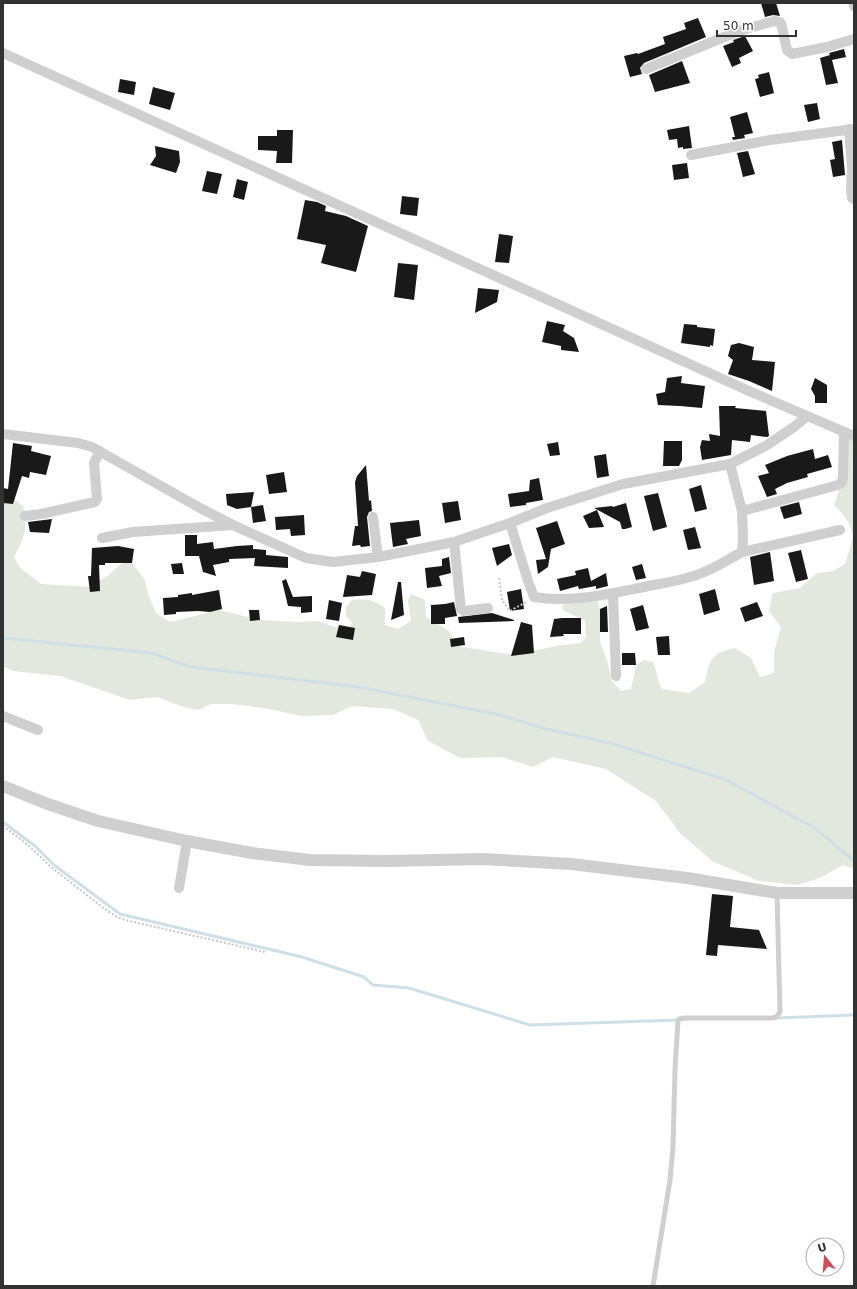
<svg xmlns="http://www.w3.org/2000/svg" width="857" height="1289" font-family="'DejaVu Sans',sans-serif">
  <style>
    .green { fill: #e2e8dd }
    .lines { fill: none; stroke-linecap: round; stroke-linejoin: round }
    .stream { stroke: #cfdfe8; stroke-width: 3 }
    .building { fill: #191919 }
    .path { stroke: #c6c6c6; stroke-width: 2; stroke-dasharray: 2 2; stroke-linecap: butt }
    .service { stroke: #cfcfcf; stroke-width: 5 }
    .minor { stroke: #cfcfcf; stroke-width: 10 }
    .tertiary { stroke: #cfcfcf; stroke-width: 12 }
  </style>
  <rect width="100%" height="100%" fill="#fff"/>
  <path class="green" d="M848,434L854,437V869L843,865L820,878L797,885L759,881L712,861L680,833L656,801L606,769L553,757L533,767L502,757L460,758L428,741L418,720L393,709L352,706L333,715L301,716L265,708L232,704H211L198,710L184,707L157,697L130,700L60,676L13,671L3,666V498L14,499L23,506C28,529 25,536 14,557L19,567L41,584L89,587L109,575L122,563H132L145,580L148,594L156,613L170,622L219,610L260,620L297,622L319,621L334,627H350L352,622L346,616V607L352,600C367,599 373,599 385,608V625L398,629L411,621L408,601L411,594L425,600L426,617L449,631L457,646L513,655L556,646L581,643L586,637L585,621L563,610L562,605L598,601L600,609V642L607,660L612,681L621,691L631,689L636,665L644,660L653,662C657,671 657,680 662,689L689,693L705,682C710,659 710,654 735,648L751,658L760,677L774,673V652L781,627L769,611L773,593L800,588L817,573L833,571L845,564C855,535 857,528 834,505L842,482Z"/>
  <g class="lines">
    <path class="stream" d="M3,638L152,653L178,663L192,667L359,687L500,715L546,729L610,743L724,779L815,828L854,861
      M3,822L35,846L54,865L120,914L302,957L364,977L373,985L409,988L530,1025L678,1020
      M776,1018L854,1015"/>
  </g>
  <path class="building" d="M761,3H776L780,16L773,15L765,17Z
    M698,18L706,37L644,63L640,68L642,74L630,77L624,56L637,53L638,54L665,44L663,37L686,29L684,23Z
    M745,36L753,51L739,58L741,63L732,67L723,46L734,42L733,40Z
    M844,49L846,57L832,60L838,83L826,85L820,58L830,55L829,53Z
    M682,61L690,83L655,92L649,75Z
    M769,72L774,93L760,97L755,79L759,78L758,75Z
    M120,79L136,82L134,95L118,92Z
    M153,87L175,93L170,110L149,104Z
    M817,103L820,119L808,122L804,105Z
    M747,112L753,133L744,135L745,138L733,140L732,137H735L730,117Z
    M689,126L692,148L683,149V147L678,148L677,139L669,140L667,130Z
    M277,130H293L292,163H276L277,151L258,150V136H277Z
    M842,140L845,175L833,177L830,160L835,159L832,142Z
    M155,146L179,151L180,162L176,173L150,165L156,156Z
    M748,151L755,174L743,177L737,153Z
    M687,163L689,178L674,180L672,165Z
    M207,171L222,174L217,194L202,191Z
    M237,179L248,182L244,200L233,197Z
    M402,196L419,198L417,216L400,214Z
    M305,200L317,202L326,206L325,211L346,216L368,226L356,272L321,263L326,245L297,239Z
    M499,234L513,236L509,263L495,262Z
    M398,263L418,265L414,300L394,297Z
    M478,288L499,290L497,302L475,313Z
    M547,321L565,325L563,331L574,338L579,352L561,350V346L542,342Z
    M684,324L697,325V327L715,329L713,346L710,345V347L681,343Z
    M739,343L754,347L752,360L775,362L772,391L749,381L728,374L733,360L728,356L731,345Z
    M682,376L681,383L705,386L702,408L680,406L658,405L656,394L665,392L667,378Z
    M815,378L827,385V403H815V396L811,389Z
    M719,406H736L735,408L766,411L769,436L767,437L751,435L750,442L732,440L731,455L702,460L700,447L702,440L710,441L709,434L720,436Z
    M664,441H682V460L679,466H663Z
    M558,442L560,455L550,456L547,444Z
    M13,443L32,446L31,451L51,456L46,475L30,472L29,478L22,476L13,504L3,503V488L8,489Z
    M813,449L815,459L828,455L832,467L807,474L808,477L787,483L775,489L777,494L767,497L758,476L769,473L765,465L787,456Z
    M606,454L609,476L597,478L594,456Z
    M366,465L369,501L371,500L372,511L369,512L367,517L370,546L361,547L360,545L352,546L355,526H358L355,482L357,476Z
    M284,472L287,492L269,494L266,475Z
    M539,478L543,500L526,503V505L510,507L508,494L529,491L530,480Z
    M701,485L707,509L695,512L689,489Z
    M254,492L251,507L237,509L227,505L226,494Z
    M658,493L667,527L653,531L644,496Z
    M458,501L461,520L445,523L442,503Z
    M799,502L802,514L784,519L780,507Z
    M626,503L632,527L625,529H622L620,522L594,508L612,506L613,507Z
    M263,505L266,521L253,523L251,507Z
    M597,510L604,527L589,528L583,516Z
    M304,515L305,535L291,536L290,529L276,530L275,517Z
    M52,519L49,533L30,532L28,522Z
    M419,520L421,536L406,539L408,544L393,547L390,523Z
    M557,521L565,544L551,549L548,567L538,574L536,560L546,559L536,528Z
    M695,527L701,548L688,550L683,530Z
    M185,535H197V544L213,542L214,549L237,546L253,545V549L266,550V555L288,557V568L254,566L255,558L229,559V562L213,565L216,576L203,572L199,556H185Z
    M509,544L512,555L497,566L492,548Z
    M118,546L134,549L132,563H105V565H99L100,591L90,592L88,576H91L92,548Z
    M801,550L808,579L796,582L788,553Z
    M770,552L774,581L754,585L750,557Z
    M449,557L451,573L439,576L442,586L427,588L425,568L442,566V559Z
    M182,563L184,574H173L171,564Z
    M642,564L646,578L636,580L632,567Z
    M588,568L591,581L606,573L608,586L596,589V586L579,589L578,586L560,591L557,579L576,575L575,571Z
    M362,571L376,574L372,595L343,597L347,575L360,577Z
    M286,579L293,597L312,596V612L301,613V607L288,606L282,581Z
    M398,582H401L404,615L391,620Z
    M521,589L524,609L510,611L507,592Z
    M715,589L720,610L704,615L699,594Z
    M219,590L222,609L210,612L198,611L176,612V614L164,615L163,598L178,597V595L192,593V595Z
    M329,600L342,603L339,621L326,619Z
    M454,602L457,616L445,618V624H431V605L445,604Z
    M757,602L763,616L745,622L740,608Z
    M643,605L649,628L636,631L630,609Z
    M607,606L608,632H600V609Z
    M249,610H259L260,620L250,621Z
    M492,613L514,620V621L459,623L458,617Z
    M562,618H581V634H563L564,636L550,637L554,619Z
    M521,622L532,625L534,653L511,656Z
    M339,625L355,628L353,640L336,637Z
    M669,636L670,655H658L656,637Z
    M464,637L465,645L451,647L450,639Z
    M622,653H635L636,665H622Z
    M712,894L733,896L730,927L759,930L767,949L718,945L717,956L706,955Z"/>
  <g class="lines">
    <path class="path" d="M499,578L502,600L510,611L526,602
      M3,826L28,845L51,867L102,907L117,917L125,920L265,952"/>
    <path class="service" d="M653,1286L670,1180L673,1147L675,1069L678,1021L679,1019L685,1018H772L776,1017L780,1012L777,893"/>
    <path class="minor" d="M853,3L854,6
      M3,53L749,391L854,436
      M646,69L739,31L774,21L779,22L781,23L787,50L792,54L827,47L854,39
      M849,129L852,168L851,190L852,198L854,199
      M691,155L770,140L854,129
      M3,434L78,443L92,447L200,508L233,525L306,558L333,562L378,557L454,542L510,523L547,508L623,484L730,464L767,445L794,427L807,416
      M742,511L838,485L842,482L843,477L844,432
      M25,516L41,514L95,502L97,499L94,463L100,451
      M373,517L378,557
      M510,523L528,581L534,597C571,603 609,594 644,587C663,583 687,580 704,572C717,567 729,559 742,552L743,539L742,511L730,464
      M102,538L133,532L233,525
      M454,542L461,609L464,611L488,608
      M742,552L840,530
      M613,594L616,676
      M3,716L38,730
      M179,888L187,841"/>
    <path class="tertiary" d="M3,786L45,803L98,821L187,841L252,853L310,860L388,861L483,859L571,864L687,878L777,893H854"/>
  </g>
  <rect width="857" height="1289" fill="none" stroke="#323232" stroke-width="8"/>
  <g transform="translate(825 1257) rotate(343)"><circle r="19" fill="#ffffff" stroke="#adadad"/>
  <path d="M0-3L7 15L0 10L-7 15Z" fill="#d04d58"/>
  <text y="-6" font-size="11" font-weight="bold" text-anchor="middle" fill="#323232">U</text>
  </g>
  <path d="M717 30v6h79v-6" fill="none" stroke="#323232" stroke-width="2"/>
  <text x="723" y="30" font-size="12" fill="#323232" stroke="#ffffff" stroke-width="3" paint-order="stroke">50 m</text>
</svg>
